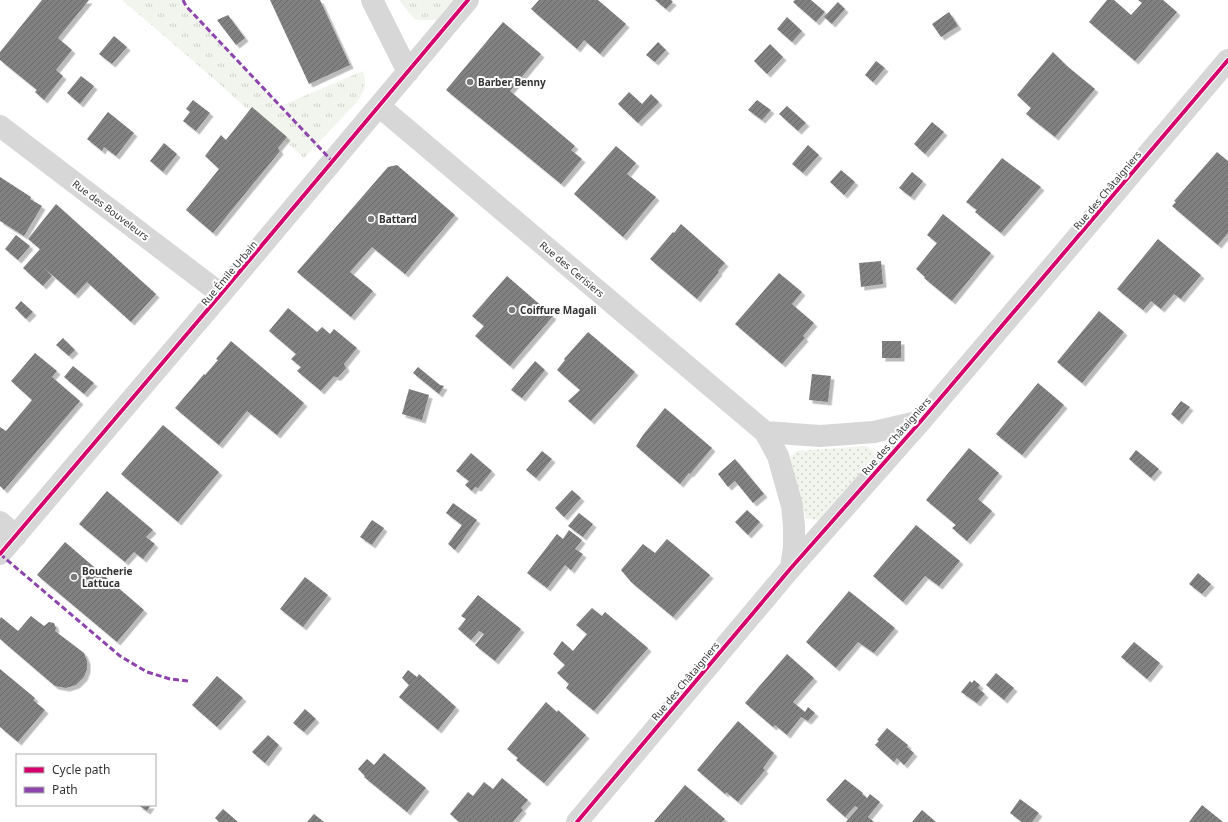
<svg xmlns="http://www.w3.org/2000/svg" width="1228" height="822" font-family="'Noto Sans',sans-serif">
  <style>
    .grass { fill: url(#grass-tufts) }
    .park { fill: url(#park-dots) }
    .building { fill: url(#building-hatch); filter: url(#shadow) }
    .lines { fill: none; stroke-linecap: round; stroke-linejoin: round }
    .street { stroke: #d7d7d7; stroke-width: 22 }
    .quiet { stroke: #8e44ad; stroke-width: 3; stroke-dasharray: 6 3; stroke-linecap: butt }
    .cycleway-casing { stroke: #fff; stroke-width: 6 }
    .cycleway { stroke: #d6006c; stroke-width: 4 }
    .poi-dot { fill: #7a7a7a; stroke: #fff; stroke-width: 1.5 }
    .labels { text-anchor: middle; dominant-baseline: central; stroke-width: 4; stroke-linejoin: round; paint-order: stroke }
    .poi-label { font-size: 10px; font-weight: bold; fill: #333; stroke: #fff; text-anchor: start }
    .street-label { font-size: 10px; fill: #333; stroke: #fff }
  </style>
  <defs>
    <pattern id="grass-tufts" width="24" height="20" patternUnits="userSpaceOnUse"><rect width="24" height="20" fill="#f1f5ed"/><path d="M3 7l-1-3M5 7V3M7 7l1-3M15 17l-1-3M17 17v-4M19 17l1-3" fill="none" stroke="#cfd2cc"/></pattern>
    <pattern id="park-dots" width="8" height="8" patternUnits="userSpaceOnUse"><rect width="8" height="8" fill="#f1f5ed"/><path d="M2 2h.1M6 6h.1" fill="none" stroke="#cfd2cc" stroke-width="1.8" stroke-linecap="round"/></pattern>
    <pattern id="building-hatch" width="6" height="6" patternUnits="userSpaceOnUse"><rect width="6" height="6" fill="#818181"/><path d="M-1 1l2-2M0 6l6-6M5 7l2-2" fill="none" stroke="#6a6a6a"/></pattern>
    <filter id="shadow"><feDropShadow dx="3.5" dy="3.5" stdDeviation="0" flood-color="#0004"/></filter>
  </defs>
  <rect width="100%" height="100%" fill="#fff"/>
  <path class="grass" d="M122,0H183L186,6L281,106L363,71L365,79L364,90L357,102L304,158C288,142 270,129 253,114C210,75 166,37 122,0Z
    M399,0H468L445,26L435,20H415Z"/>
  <path class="park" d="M866,446L873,450L874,456L871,463L822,518L818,520L806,518L792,469L790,461L791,456L797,451Z"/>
  <path class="building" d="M42,0H89L58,38L72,50L56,70L63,76L44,100L35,92L37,90L0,60V52Z
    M270,0H320L350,65L309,84Z
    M539,0H598L626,24L600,54L584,40L577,49L531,9Z
    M655,0H671L673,2L666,9Z
    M795,0H811L825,12L816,22L793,2Z
    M1107,0H1114L1131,15L1142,3L1138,0H1163L1177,12L1135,61L1089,22Z
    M838,2L845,9L832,24L824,17Z
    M949,12L958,26L941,37L932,24Z
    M228,15L245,38L236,45L217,20Z
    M787,17L802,31L792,42L777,29Z
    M503,22L541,54L510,91L575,146L571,150L582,159L561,184L446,90Z
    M114,36L127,47L112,64L99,54Z
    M658,42L666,50L655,62L646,55Z
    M770,44L783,57L767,74L754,61Z
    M1053,52L1067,66L1095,89L1055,137L1026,114L1031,108L1017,95Z
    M876,61L885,68L873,82L865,75Z
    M81,76L94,86L80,104L67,93Z
    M629,92L642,104L651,94L659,102L638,123L618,104Z
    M193,100L210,113L196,131L183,121L190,112L186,109Z
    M757,100L771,110L762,120L748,110Z
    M787,106L806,123L798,131L779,114Z
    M252,107L287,137L278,148L280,151L213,233L186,210L219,169L205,156L221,135L226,140Z
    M108,112L134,133L116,156L104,147L102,151L87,139Z
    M932,122L944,132L925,154L914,144Z
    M164,143L177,154L163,172L150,161Z
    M808,145L819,155L803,173L792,164Z
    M616,146L636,163L627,174L656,197L623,237L574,194Z
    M1217,152L1228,161V233L1218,245L1172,206L1176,202L1174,201Z
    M1002,158L1041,187L1001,233L975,212L977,210L966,202Z
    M397,165L455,215L405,274L372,247L350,272L373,291L351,317L297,272L388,167Z
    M841,170L855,182L844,195L830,182Z
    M912,172L923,181L911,197L899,188Z
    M0,177L31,197L30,199L42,206L24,236L0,221Z
    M56,204L156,294L131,322L87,282L75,295L44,268L52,276L43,286L23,268L40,249L28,239Z
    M943,214L991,253L952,301L924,278L925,277L916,269L937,243L927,235Z
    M681,224L725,263L718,271L719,272L697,299L650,259L673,232L674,233Z
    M16,235L30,246L18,260L5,249Z
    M1158,239L1201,275L1181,299L1174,294L1161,309L1151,301L1143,310L1117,289Z
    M881,261L883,284L861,287L859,263Z
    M779,273L802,292L792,304L793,305L814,323L803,336L805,338L782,364L735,324Z
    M507,276L553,316L510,366L475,336L484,326L472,316Z
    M21,301L33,312L26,319L15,308Z
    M288,308L317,332L322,327L330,334L334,329L357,348L344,364L346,368L338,377H335L334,376L321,391L297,371L301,367L291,359L296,354L269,331Z
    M1099,311L1124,332L1082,383L1057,362Z
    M588,332L635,372L591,421L568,401L580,390L557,370L565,360L564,359Z
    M63,338L75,350L69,356L56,345Z
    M231,341L304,403L277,435L247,411L219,445L175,408L199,380L204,374L205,375L218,360L216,359Z
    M882,341H901V358H882Z
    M35,353L57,371L52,377L80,401L4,490L0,486V427L6,431L32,400L11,381Z
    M535,361L545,370L522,398L511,390Z
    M73,366L94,383L84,394L64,377Z
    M418,367L440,385L444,386L439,394L413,373Z
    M812,374L831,376L828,402L809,400Z
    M1038,383L1064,405L1022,455L996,434Z
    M409,389L429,395L422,420L402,414Z
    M1181,401L1190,407L1179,421L1171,414Z
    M665,408L712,448L690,474L689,473L680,484L636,446L643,435Z
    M163,425L219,472L178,522L121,474Z
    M969,448L999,473L978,499L992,511L967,541L952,528L956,525L926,500Z
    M1136,450L1159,469L1151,478L1129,459Z
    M542,451L552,459L536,478L526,470Z
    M471,453L492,471L478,488L475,487L472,491L465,485L469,481L456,471Z
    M735,459L764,494L753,503L735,481L728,487L718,474Z
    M572,490L581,498L564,517L555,508Z
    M107,491L153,530L146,537L155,544L143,559L134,552L125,562L79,524Z
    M453,503L477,520L455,550L448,544L462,525L446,513Z
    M747,510L760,522L748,535L735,522Z
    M579,513L593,524L583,537L568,526Z
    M372,520L384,528L372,545L360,537Z
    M916,525L960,561L939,586L925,576L903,602L873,576Z
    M569,530L582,540L575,549L583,554L571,570L565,565L547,588L527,573L557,534L563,539Z
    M667,539L710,575L673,617L631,582L621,570L643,544L655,553Z
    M65,542L144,610L117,642L37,575Z
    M1198,573L1211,584L1202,594L1189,584Z
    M305,577L328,595L303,627L280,609Z
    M849,591L895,628L874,653L858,642L836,668L806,642Z
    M478,595L521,629L495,661L475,645L484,634L481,632L479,631L471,640L458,629L466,619L461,616Z
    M592,608L602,616L605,612L648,648L594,711L566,688L569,684L557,673L565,665L553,654L562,641L573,651L587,634L576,625Z
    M31,616L44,626L49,622L54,623L56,628L55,631L84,653L87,661V669L84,677L76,685L66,688L55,686L0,639V619L1,617L18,631Z
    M1134,642L1160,663L1147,679L1121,657Z
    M787,654L814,678L793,702L805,712L808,707L815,713L808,721L801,717L787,735L775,725L773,727L745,703Z
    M0,669L35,698L33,700L45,710L18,742L0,727Z
    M408,670L417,677L419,674L456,707L438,730L399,697L409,685L402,678Z
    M996,673L1014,688L1004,700L986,685Z
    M217,676L243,698L217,727L192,705Z
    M974,680L980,685L978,688L985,694L977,703L961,692L970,681L972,683Z
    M546,702L557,712L558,710L586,735L544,783L516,760L518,758L507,749Z
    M305,709L316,719L304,732L293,723Z
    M738,721L774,753L763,768L765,770L738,802L726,792L725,794L697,770Z
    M887,728L908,745L907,747L914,753L904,765L897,758L894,762L875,745L879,741L877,740Z
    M268,735L279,745L265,763L252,752Z
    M384,753L426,788L407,812L364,777L365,776L358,769L367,759L374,765Z
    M502,778L528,800L521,808L523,810L513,822H459L450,814L468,792L473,796L484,782L493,789Z
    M845,779L863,793L862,794L867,798L870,794L880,802L868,817L874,822H846L858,808L855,806L845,817L826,800Z
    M685,785L725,819L722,822H654Z
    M1020,799L1039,813L1032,822H1022L1010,813Z
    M138,805H151L147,811Z
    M1202,805L1223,822H1189Z
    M223,809L238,822H219L215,818Z
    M922,810L936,822H912Z
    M314,814L324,822H307Z"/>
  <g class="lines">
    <path class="street" d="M372,0L408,72
      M379,106L765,432L820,436L874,432L921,421
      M0,126L221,294
      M765,432L778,456L792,506L794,526V547L791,568
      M0,522L16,536
      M0,554L221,294L468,0
      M577,822L791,568L921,421L1228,60"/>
    <path class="quiet" d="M183,0L186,6L332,161
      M0,554L120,656L147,672L170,679L188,681"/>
    <defs>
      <path id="cycleway" d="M0,554L221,294L468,0
        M577,822L791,568L921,421L1228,60"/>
    </defs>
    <use href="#cycleway" class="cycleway-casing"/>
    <use href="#cycleway" class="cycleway"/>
  </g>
  <g class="poi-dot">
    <circle cx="470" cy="82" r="4"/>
    <circle cx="371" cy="219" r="4"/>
    <circle cx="512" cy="310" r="4"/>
    <circle cx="74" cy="577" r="4"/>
  </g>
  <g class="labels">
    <g class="poi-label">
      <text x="478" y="82">Barber Benny</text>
      <text x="379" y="219">Battard</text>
      <text x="520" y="310">Coiffure Magali</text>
      <text x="82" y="571">Boucherie<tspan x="82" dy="12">Lattuca</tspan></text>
    </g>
    <g class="street-label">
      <text transform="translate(1107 190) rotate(-50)">Rue des Châtaigniers</text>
      <text transform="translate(111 210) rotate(37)">Rue des Bouveleurs</text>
      <text transform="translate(572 269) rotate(40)">Rue des Cerisiers</text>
      <text transform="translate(229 273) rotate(-50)">Rue Émile Urbain</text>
      <text transform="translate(896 436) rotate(-49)">Rue des Châtaigniers</text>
      <text transform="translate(685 681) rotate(-50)">Rue des Châtaigniers</text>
    </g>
  </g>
  <rect x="16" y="754" width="140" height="52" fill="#ffffff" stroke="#adadad"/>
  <rect x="24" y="767" width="20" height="6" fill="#d6006c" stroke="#adadad"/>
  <text x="52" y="774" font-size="12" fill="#333333">Cycle path</text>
  <rect x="24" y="787" width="20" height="6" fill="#8e44ad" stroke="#adadad"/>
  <text x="52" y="794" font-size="12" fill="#333333">Path</text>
</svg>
